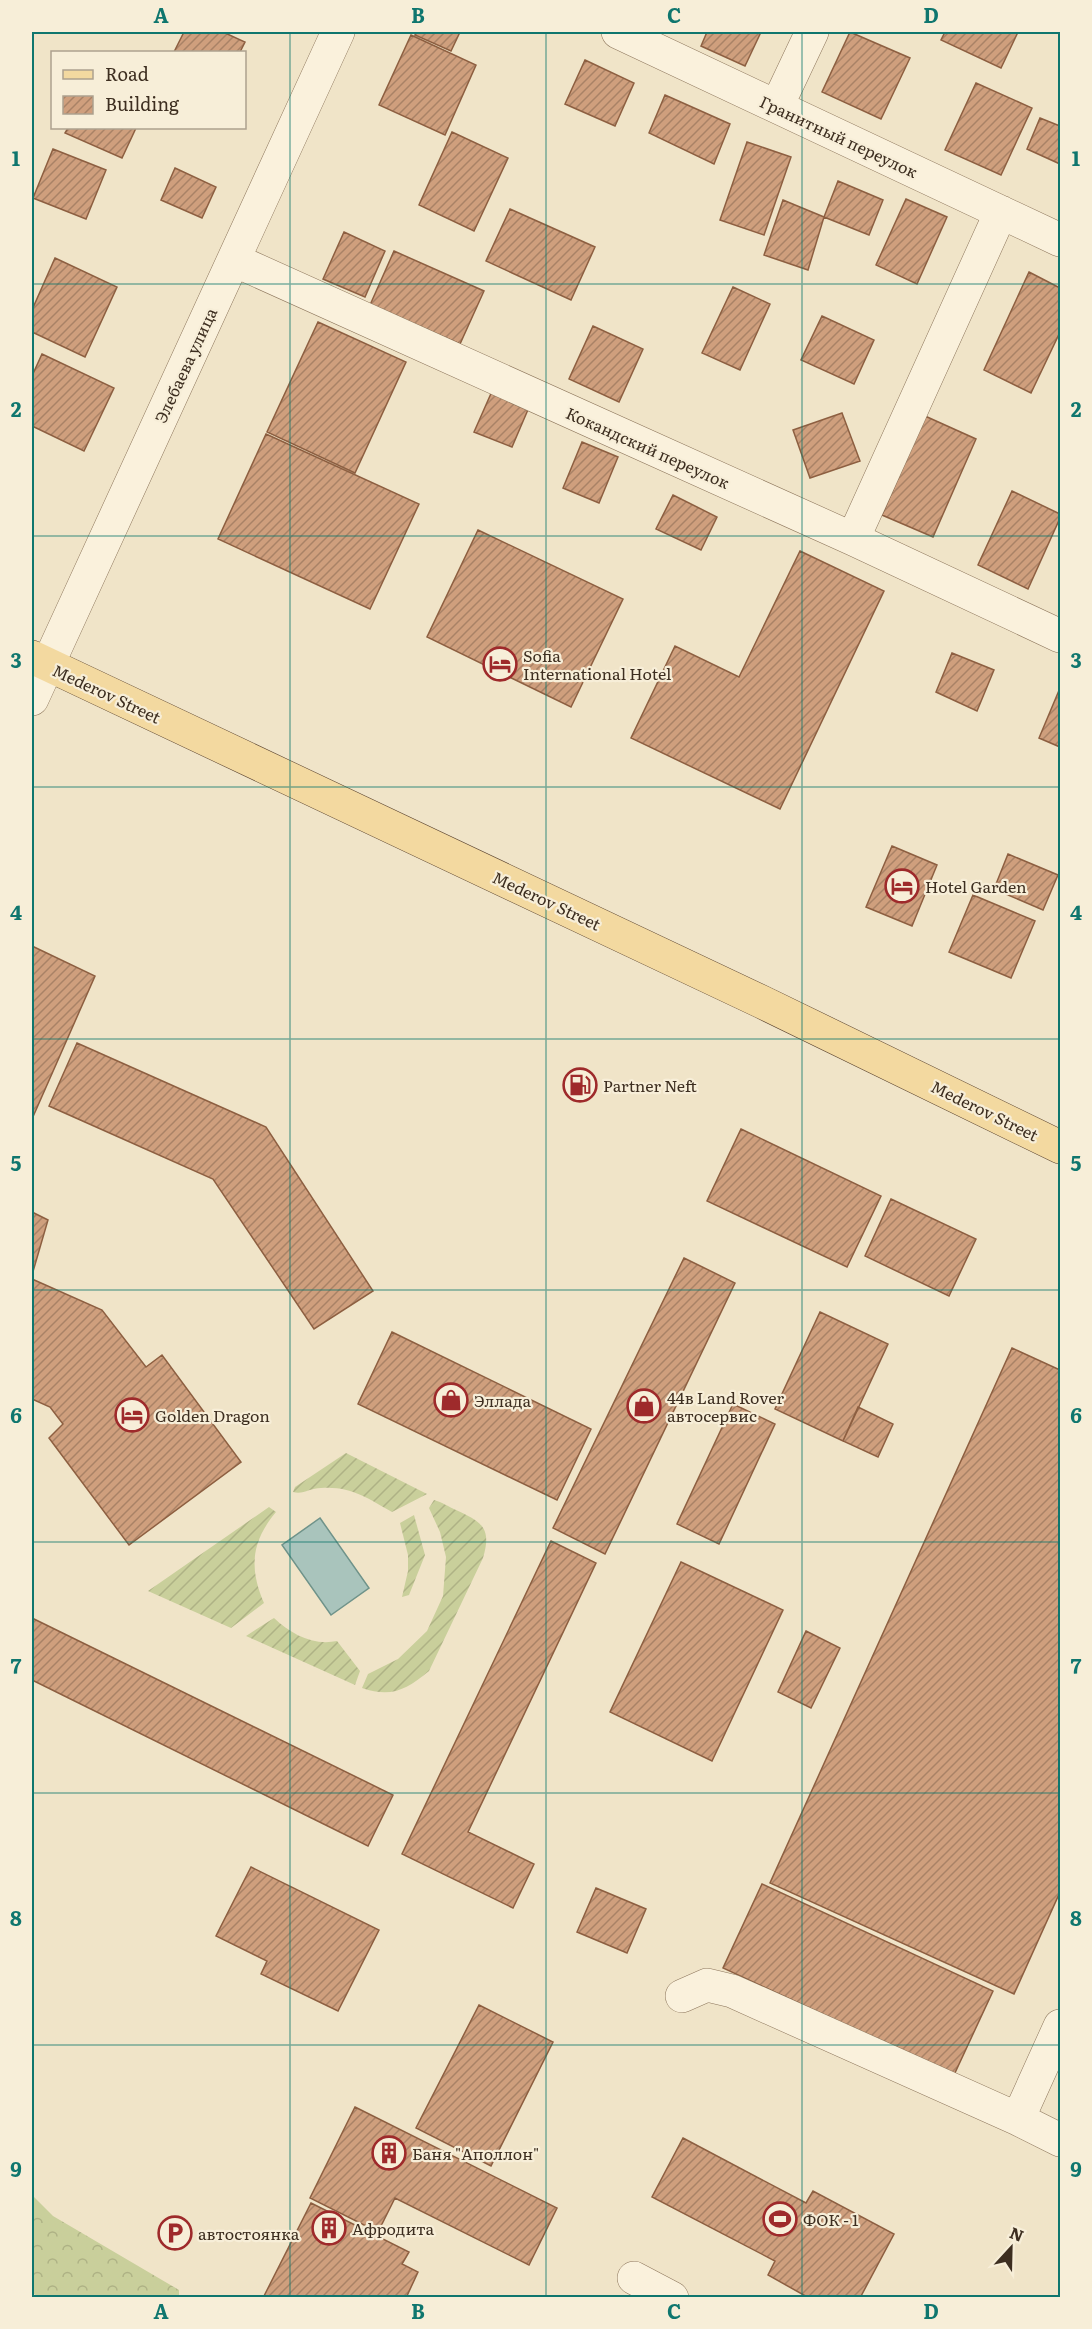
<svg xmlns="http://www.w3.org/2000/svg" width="1092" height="2329" font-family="Literata,serif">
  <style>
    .forest { fill: url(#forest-crowns) }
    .garden { fill: url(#garden-furrows) }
    .water { fill: #a9c4bc; stroke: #6f938a; stroke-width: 1.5 }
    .building { fill: url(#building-hatch); stroke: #8d5f41; stroke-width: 1.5 }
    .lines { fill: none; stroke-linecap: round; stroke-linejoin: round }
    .minor-casing { stroke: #8d765c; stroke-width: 34 }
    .major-casing { stroke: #5b4430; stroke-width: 34 }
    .minor { stroke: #faf1dc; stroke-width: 33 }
    .major { stroke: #f3d9a0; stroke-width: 33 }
    .grid { fill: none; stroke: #0f766e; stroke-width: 1.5; stroke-opacity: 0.55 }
    .labels { text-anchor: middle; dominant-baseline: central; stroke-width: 4.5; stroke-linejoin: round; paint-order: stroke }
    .street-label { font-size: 16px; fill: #3d2e20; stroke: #f7eed8 }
    .poi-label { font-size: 16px; fill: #3d2e20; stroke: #f7eed8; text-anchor: start }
    .neatline { fill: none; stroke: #0f766e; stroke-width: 2 }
    .grid-label { font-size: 20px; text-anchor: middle; font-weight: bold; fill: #0f766e }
  </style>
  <defs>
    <pattern id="forest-crowns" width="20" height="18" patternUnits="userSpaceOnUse" patternTransform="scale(1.5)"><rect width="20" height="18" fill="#c9cf9b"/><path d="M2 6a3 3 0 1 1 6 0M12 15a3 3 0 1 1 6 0" fill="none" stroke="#aeb285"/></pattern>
    <pattern id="garden-furrows" width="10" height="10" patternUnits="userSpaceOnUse" patternTransform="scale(1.5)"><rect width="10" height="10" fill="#c9cf9b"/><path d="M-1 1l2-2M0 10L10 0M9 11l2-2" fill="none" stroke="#aeb285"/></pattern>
    <pattern id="building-hatch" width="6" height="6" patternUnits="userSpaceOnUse" patternTransform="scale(1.5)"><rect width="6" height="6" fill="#cf9f7d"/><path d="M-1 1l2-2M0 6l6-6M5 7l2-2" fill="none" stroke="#a98266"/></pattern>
  </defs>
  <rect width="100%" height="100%" fill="#f0e4c8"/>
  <path class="forest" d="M32,2195L53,2216L179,2290V2297L41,2298L32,2293Z"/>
  <path class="garden" d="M346,1453L427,1494L392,1512C367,1498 351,1486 321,1488C310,1488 303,1495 293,1492L295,1487Z
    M434,1500C442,1502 449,1507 456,1510C482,1522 492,1528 483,1558L429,1671C406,1690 391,1698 362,1688L368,1674L398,1659L427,1631L443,1596L446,1557L440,1532L429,1508Z
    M269,1507L276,1512C251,1542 249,1568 264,1603L231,1628L148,1591Z
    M414,1515L425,1555L409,1595L402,1597L408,1571V1555L400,1523Z
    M274,1618C291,1634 313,1646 337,1641L360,1671L355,1685L246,1636Z"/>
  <path class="water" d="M320,1518L369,1588L331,1615L282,1545Z"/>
  <path class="building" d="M184,32H223L245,42L240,52H174Z
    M417,32H460L451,51L415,35Z
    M707,32H761L745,66L701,46Z
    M850,32L910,58L881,119L822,92Z
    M945,32H1018L1001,68L941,40Z
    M411,35L476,65L445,135L379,105Z
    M585,60L634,83L615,126L565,104Z
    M976,83L1032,108L1001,175L945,150Z
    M665,95L730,124L714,164L649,133Z
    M1040,118L1060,126V164L1027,149Z
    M68,128H136L122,158L65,133Z
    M452,132L508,158L474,231L419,205Z
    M747,142L791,157L764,235L720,220Z
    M53,149L106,170L86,219L33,198Z
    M175,168L216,187L202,218L161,200Z
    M838,181L883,200L869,235L824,217Z
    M906,199L947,217L917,284L876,265Z
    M783,200L824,217L808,270L764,255Z
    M510,209L595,247L571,300L486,261Z
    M344,232L385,251L365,297L323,279Z
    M394,251L484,291L460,344L370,305Z
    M55,258L117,287L85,357L32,332V310Z
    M1029,272L1060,288V332L1031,393L984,370Z
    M733,287L770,304L740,370L702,353Z
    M822,316L874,340L854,384L801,360Z
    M318,322L406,362L355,473L267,432Z
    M593,326L643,349L619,402L569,379Z
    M42,354L114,388L84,451L32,426V376Z
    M493,389L530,405L512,447L474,432Z
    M842,413L860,461L810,478L793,430Z
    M925,416L976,439L933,537L882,515Z
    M266,434L419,504L370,609L218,539Z
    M582,442L618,457L599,503L563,488Z
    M1012,491L1060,514V518L1028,589L978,565Z
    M673,495L717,517L701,550L656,529Z
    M478,530L623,599L571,707L427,637Z
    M800,551L884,591L780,809L631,738L675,646L739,677Z
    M952,653L994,670L977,711L936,692Z
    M1060,688V747L1039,738Z
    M892,846L937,865L912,926L866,907Z
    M1008,854L1058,875L1043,910L994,889Z
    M973,895L1035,921L1011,978L949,952Z
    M32,946L95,976L32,1119Z
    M77,1043L266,1127L373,1291L314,1329L213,1179L49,1106Z
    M741,1129L881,1196L847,1267L707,1201Z
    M891,1199L976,1239L949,1296L865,1256Z
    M32,1212L48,1220L32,1275Z
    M684,1258L735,1283L605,1554L553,1528Z
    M32,1279L102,1310L146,1367L162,1355L241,1462L129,1545L49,1438L63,1424L50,1407L32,1399Z
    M820,1312L888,1344L843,1441L775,1409Z
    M392,1332L591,1429L557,1500L358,1404Z
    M1012,1348L1060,1370V1892L1014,1994L770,1883Z
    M733,1404L775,1424L719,1544L677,1524Z
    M858,1407L893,1424L878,1457L843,1441Z
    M551,1541L596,1563L468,1832L534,1864L513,1908L402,1854Z
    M681,1562L783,1610L712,1761L610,1712Z
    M32,1618L393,1795L368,1846L32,1680Z
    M806,1631L840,1648L811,1708L778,1692Z
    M251,1867L379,1930L338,2011L261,1974L267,1961L216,1936Z
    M762,1884L993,1991L954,2075L723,1968Z
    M596,1888L646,1909L627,1953L577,1932Z
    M479,2005L553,2042L491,2166L416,2128Z
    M355,2107L557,2208L529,2265L395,2198L378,2232L310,2198Z
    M683,2138L806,2203L813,2191L894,2234L860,2298H809L768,2275L775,2261L652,2197Z
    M311,2203L409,2252L402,2264L418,2272L406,2298H263Z"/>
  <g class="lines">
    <defs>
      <path id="minor" d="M618,32L1060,240
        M777,106L812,32
        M234,260L853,539L1060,636
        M853,539L1001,212
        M32,699L338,32
        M682,1996L707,1985L732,1991L1018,2119
        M1060,2026L1018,2119L1060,2140
        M634,2278L672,2298"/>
      <path id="major" d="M32,657L762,1002L1060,1147"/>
    </defs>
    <use href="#minor" class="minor-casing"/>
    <use href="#major" class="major-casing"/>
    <use href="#minor" class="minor"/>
    <use href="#major" class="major"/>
  </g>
  <path class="grid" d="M290,32V2298M546,32V2298M802,32V2298M32,284H1060M32,536H1060M32,787H1060M32,1039H1060M32,1290H1060M32,1542H1060M32,1793H1060M32,2045H1060"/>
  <defs>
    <symbol id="hotel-ring" viewBox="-11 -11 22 22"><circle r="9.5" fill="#f7eed8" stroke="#9e2a2b" stroke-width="1.5"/><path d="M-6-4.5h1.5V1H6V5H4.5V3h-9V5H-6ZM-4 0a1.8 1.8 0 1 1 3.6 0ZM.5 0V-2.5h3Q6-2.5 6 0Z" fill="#9e2a2b"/></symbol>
    <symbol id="fuel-ring" viewBox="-11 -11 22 22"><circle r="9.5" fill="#f7eed8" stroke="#9e2a2b" stroke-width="1.5"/><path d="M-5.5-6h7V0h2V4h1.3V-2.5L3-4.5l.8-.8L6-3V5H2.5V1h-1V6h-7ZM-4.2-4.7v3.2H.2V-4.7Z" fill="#9e2a2b"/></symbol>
    <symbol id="shop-ring" viewBox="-11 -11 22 22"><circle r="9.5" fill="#f7eed8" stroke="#9e2a2b" stroke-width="1.5"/><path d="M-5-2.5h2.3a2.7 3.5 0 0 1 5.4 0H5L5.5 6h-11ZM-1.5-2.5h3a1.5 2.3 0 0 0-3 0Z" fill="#9e2a2b"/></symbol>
    <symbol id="building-ring" viewBox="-11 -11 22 22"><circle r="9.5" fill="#f7eed8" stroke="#9e2a2b" stroke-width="1.5"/><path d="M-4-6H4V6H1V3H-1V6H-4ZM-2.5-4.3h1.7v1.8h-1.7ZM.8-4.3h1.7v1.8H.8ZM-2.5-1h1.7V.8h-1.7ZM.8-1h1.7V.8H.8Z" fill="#9e2a2b"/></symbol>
    <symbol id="stadium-ring" viewBox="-11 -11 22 22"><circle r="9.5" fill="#f7eed8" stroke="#9e2a2b" stroke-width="1.5"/><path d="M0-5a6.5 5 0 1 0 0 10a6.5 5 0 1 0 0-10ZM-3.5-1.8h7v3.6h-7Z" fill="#9e2a2b"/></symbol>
    <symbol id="parking-ring" viewBox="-11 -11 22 22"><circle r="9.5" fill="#f7eed8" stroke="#9e2a2b" stroke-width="1.5"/><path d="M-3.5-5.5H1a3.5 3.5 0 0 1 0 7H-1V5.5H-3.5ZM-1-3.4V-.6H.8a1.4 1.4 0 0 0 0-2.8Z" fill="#9e2a2b"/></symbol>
  </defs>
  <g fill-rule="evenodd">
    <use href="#hotel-ring" x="481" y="645" width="38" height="38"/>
    <use href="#hotel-ring" x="883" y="867" width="38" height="38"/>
    <use href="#fuel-ring" x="561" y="1066" width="38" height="38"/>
    <use href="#shop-ring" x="432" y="1381" width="38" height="38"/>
    <use href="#shop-ring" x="625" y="1387" width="38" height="38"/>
    <use href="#hotel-ring" x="113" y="1396" width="38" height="38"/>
    <use href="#building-ring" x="370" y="2134" width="38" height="38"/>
    <use href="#stadium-ring" x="761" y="2200" width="38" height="38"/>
    <use href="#building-ring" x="310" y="2209" width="38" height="38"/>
    <use href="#parking-ring" x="156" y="2214" width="38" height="38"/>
  </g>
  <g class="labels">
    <g class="street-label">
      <text transform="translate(839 136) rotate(25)">Гранитный переулок</text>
      <text transform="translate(185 365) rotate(-65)">Элебаева улица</text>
      <text transform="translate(648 447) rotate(24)">Кокандский переулок</text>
      <text transform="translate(107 693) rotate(25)">Mederov Street</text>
      <text transform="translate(547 900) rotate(25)">Mederov Street</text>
      <text transform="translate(985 1110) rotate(26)">Mederov Street</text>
    </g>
    <g class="poi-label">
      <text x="523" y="655">Sofia<tspan x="523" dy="18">International Hotel</tspan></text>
      <text x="925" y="886">Hotel Garden</text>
      <text x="603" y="1085">Partner Neft</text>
      <text x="667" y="1397">44в Land Rover<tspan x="667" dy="18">автосервис</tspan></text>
      <text x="474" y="1400">Эллада</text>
      <text x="155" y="1415">Golden Dragon</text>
      <text x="412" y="2153">Баня "Аполлон"</text>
      <text x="803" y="2219">ФОК - 1</text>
      <text x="352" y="2228">Афродита</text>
      <text x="198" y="2233">автостоянка</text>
    </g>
  </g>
  <rect width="1092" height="2329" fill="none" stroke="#f7eed8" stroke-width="66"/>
  <rect x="51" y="51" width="195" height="78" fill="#f7eed8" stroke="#ada18e" stroke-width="1.5"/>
  <rect x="63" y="70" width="30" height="9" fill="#f3d9a0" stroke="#ada18e" stroke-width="1.5"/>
  <text x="105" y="81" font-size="18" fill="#3d2e20">Road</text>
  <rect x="63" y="96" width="30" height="18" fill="url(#building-hatch)" stroke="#ada18e" stroke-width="1.5"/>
  <text x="105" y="111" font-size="18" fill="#3d2e20">Building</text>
  <g transform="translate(1011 2248) rotate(22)" stroke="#f7eed8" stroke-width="4.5" paint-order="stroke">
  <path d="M0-4.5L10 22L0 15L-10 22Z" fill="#3d2e20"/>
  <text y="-9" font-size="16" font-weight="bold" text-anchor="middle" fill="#3d2e20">N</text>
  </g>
  <rect x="33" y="33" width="1026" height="2263" class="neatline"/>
  <g class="grid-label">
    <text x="161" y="23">A</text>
    <text x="418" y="23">B</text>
    <text x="674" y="23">C</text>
    <text x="931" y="23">D</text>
    <text x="16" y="166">1</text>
    <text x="1076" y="166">1</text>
    <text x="16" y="417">2</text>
    <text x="1076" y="417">2</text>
    <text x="16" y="668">3</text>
    <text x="1076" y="668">3</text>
    <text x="16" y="920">4</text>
    <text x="1076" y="920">4</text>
    <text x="16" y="1171">5</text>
    <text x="1076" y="1171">5</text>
    <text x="16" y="1423">6</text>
    <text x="1076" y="1423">6</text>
    <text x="16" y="1674">7</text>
    <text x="1076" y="1674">7</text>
    <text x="16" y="1926">8</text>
    <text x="1076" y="1926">8</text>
    <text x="16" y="2177">9</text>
    <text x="1076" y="2177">9</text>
    <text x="161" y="2319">A</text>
    <text x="418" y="2319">B</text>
    <text x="674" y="2319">C</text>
    <text x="931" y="2319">D</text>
  </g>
</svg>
